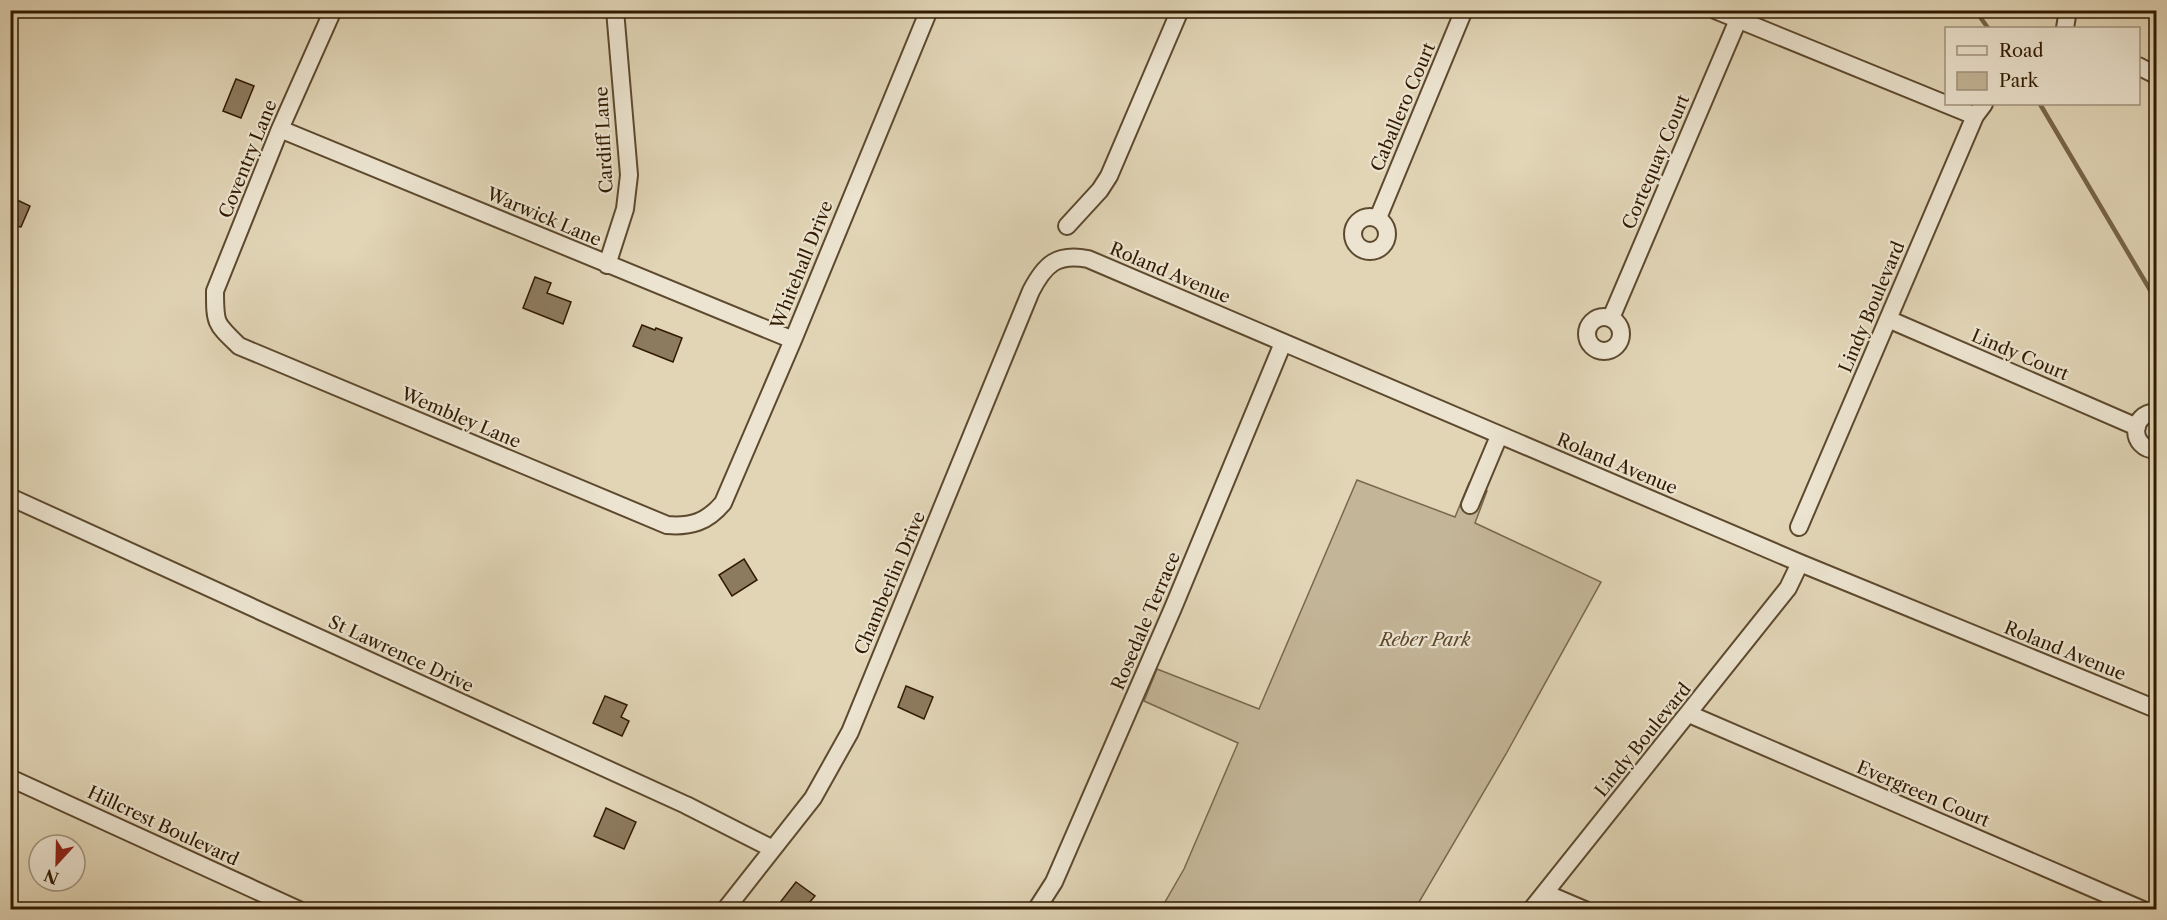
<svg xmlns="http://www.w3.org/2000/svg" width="2167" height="920" font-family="'Libre Caslon Text',serif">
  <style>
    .green { fill: #c3b597; stroke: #7a684c; stroke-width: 1.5 }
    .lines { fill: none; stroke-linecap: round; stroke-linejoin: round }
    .stream { stroke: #776448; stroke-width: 4.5 }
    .building { fill: #8d7b5f; stroke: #311a00; stroke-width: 1.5 }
    .minor-casing { stroke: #5d492e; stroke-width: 20 }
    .minor { stroke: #ece4d0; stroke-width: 16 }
    .labels { text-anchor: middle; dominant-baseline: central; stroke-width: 4.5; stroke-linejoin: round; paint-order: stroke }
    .street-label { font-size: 18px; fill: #311a00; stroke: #ece4d0 }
    .park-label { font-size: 18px; font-style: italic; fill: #5d482d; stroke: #ece4d0 }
  </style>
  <rect width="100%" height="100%" fill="#e1d5b6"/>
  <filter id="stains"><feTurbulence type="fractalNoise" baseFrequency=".00333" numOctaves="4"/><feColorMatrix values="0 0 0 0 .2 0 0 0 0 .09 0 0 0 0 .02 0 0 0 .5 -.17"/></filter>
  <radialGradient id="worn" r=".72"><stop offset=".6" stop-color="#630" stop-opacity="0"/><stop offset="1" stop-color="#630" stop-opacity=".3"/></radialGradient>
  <path class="green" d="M1357,480L1455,517L1469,483L1487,491L1475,523L1601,582L1506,754L1415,909H1161L1184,869L1238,743L1144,701L1157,669L1259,709Z"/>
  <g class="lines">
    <path class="stream" d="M1975,10L1988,28
      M2040,104L2156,300"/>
  </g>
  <path class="building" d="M236,79L254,86L241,118L223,111Z
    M10,198L13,199V198L30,206L21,227L10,225Z
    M535,277L551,283L547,293L571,302L563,324L523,308Z
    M642,325L655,330L656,328L682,338L673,362L633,346Z
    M744,559L757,580L732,596L719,575Z
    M906,686L933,697L924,719L898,707Z
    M605,696L627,705L621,717L629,721L622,736L593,723Z
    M606,808L636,822L624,849L594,836Z
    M796,882L815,896L804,909H775Z"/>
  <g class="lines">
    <defs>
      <path id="minor" d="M333,10L280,129L215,291C215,324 215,323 239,346L667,525C691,527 707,522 723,503L793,340L929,10
        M1715,10L1975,116
        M2065,28L2068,10
        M2138,66L2156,75
        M280,129L793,340
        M1353 234a17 17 0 1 1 34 0a17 17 0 1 1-34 0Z
        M1378,218L1464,10
        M1067,226L1100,190L1109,176L1180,10
        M607,265L625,209L629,175L615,10
        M1587 334a17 17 0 1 1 34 0a17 17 0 1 1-34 0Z
        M1611,318L1738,20
        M1888,319L2137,427
        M2156,412C2129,414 2130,449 2156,450
        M10,497L686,805L773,849
        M1470,505L1499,436
        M1799,527L1975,116L1984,104
        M1689,714L2143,910
        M10,778L299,910
        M1545,893L1585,910
        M725,910L813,798L850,732L1031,291C1045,264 1057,253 1088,259L1800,563L2156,709
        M1036,910L1054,882L1173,608L1283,343
        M1531,910L1788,588L1800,563"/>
    </defs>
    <use href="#minor" class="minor-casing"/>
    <use href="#minor" class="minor"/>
  </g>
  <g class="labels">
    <g class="street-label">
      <text transform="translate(1403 107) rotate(-67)">Caballero Court</text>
      <text transform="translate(604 140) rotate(-93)">Cardiff Lane</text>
      <text transform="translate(248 159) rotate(-68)">Coventry Lane</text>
      <text transform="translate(1656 162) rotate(-67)">Cortequay Court</text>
      <text transform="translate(544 217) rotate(23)">Warwick Lane</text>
      <text transform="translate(802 265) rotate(-68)">Whitehall Drive</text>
      <text transform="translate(1170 273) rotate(23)">Roland Avenue</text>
      <text transform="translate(1872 307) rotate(-67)">Lindy Boulevard</text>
      <text transform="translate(2020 355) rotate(23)">Lindy Court</text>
      <text transform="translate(461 418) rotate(23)">Wembley Lane</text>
      <text transform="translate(1617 464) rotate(23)">Roland Avenue</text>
      <text transform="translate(890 583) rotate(-67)">Chamberlin Drive</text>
      <text transform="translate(1146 621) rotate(-67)">Rosedale Terrace</text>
      <text transform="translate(2065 651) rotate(22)">Roland Avenue</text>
      <text transform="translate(401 654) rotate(25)">St Lawrence Drive</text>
      <text transform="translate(1643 740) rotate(-51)">Lindy Boulevard</text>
      <text transform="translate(1923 794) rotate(23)">Evergreen Court</text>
      <text transform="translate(163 826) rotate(25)">Hillcrest Boulevard</text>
    </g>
    <g class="park-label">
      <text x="1425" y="640">Reber Park</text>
    </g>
  </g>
  <rect width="2167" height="920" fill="none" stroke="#e1d5b6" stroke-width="36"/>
  <rect x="12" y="12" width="2143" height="896" fill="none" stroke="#311a00" stroke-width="3"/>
  <rect x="18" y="18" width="2131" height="884" fill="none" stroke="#311a00" stroke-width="1.5"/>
  <rect x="1945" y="27" width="195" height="78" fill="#ece4d0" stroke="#a1937d" stroke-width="1.5"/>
  <rect x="1957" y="46" width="30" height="9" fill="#ece4d0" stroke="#a1937d" stroke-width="1.5"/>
  <text x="1999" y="57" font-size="18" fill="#311a00">Road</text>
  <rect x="1957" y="72" width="30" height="18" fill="#c3b597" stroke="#a1937d" stroke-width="1.5"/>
  <text x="1999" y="87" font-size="18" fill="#311a00">Park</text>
  <g transform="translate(57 863) rotate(202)"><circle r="28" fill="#ece4d0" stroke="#a1937d" stroke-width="1.5"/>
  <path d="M0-4.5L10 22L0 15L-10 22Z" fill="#8f2418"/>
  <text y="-9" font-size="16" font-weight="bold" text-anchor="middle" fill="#311a00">N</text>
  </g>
  <rect width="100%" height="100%" filter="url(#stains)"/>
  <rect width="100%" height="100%" fill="url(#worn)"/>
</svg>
